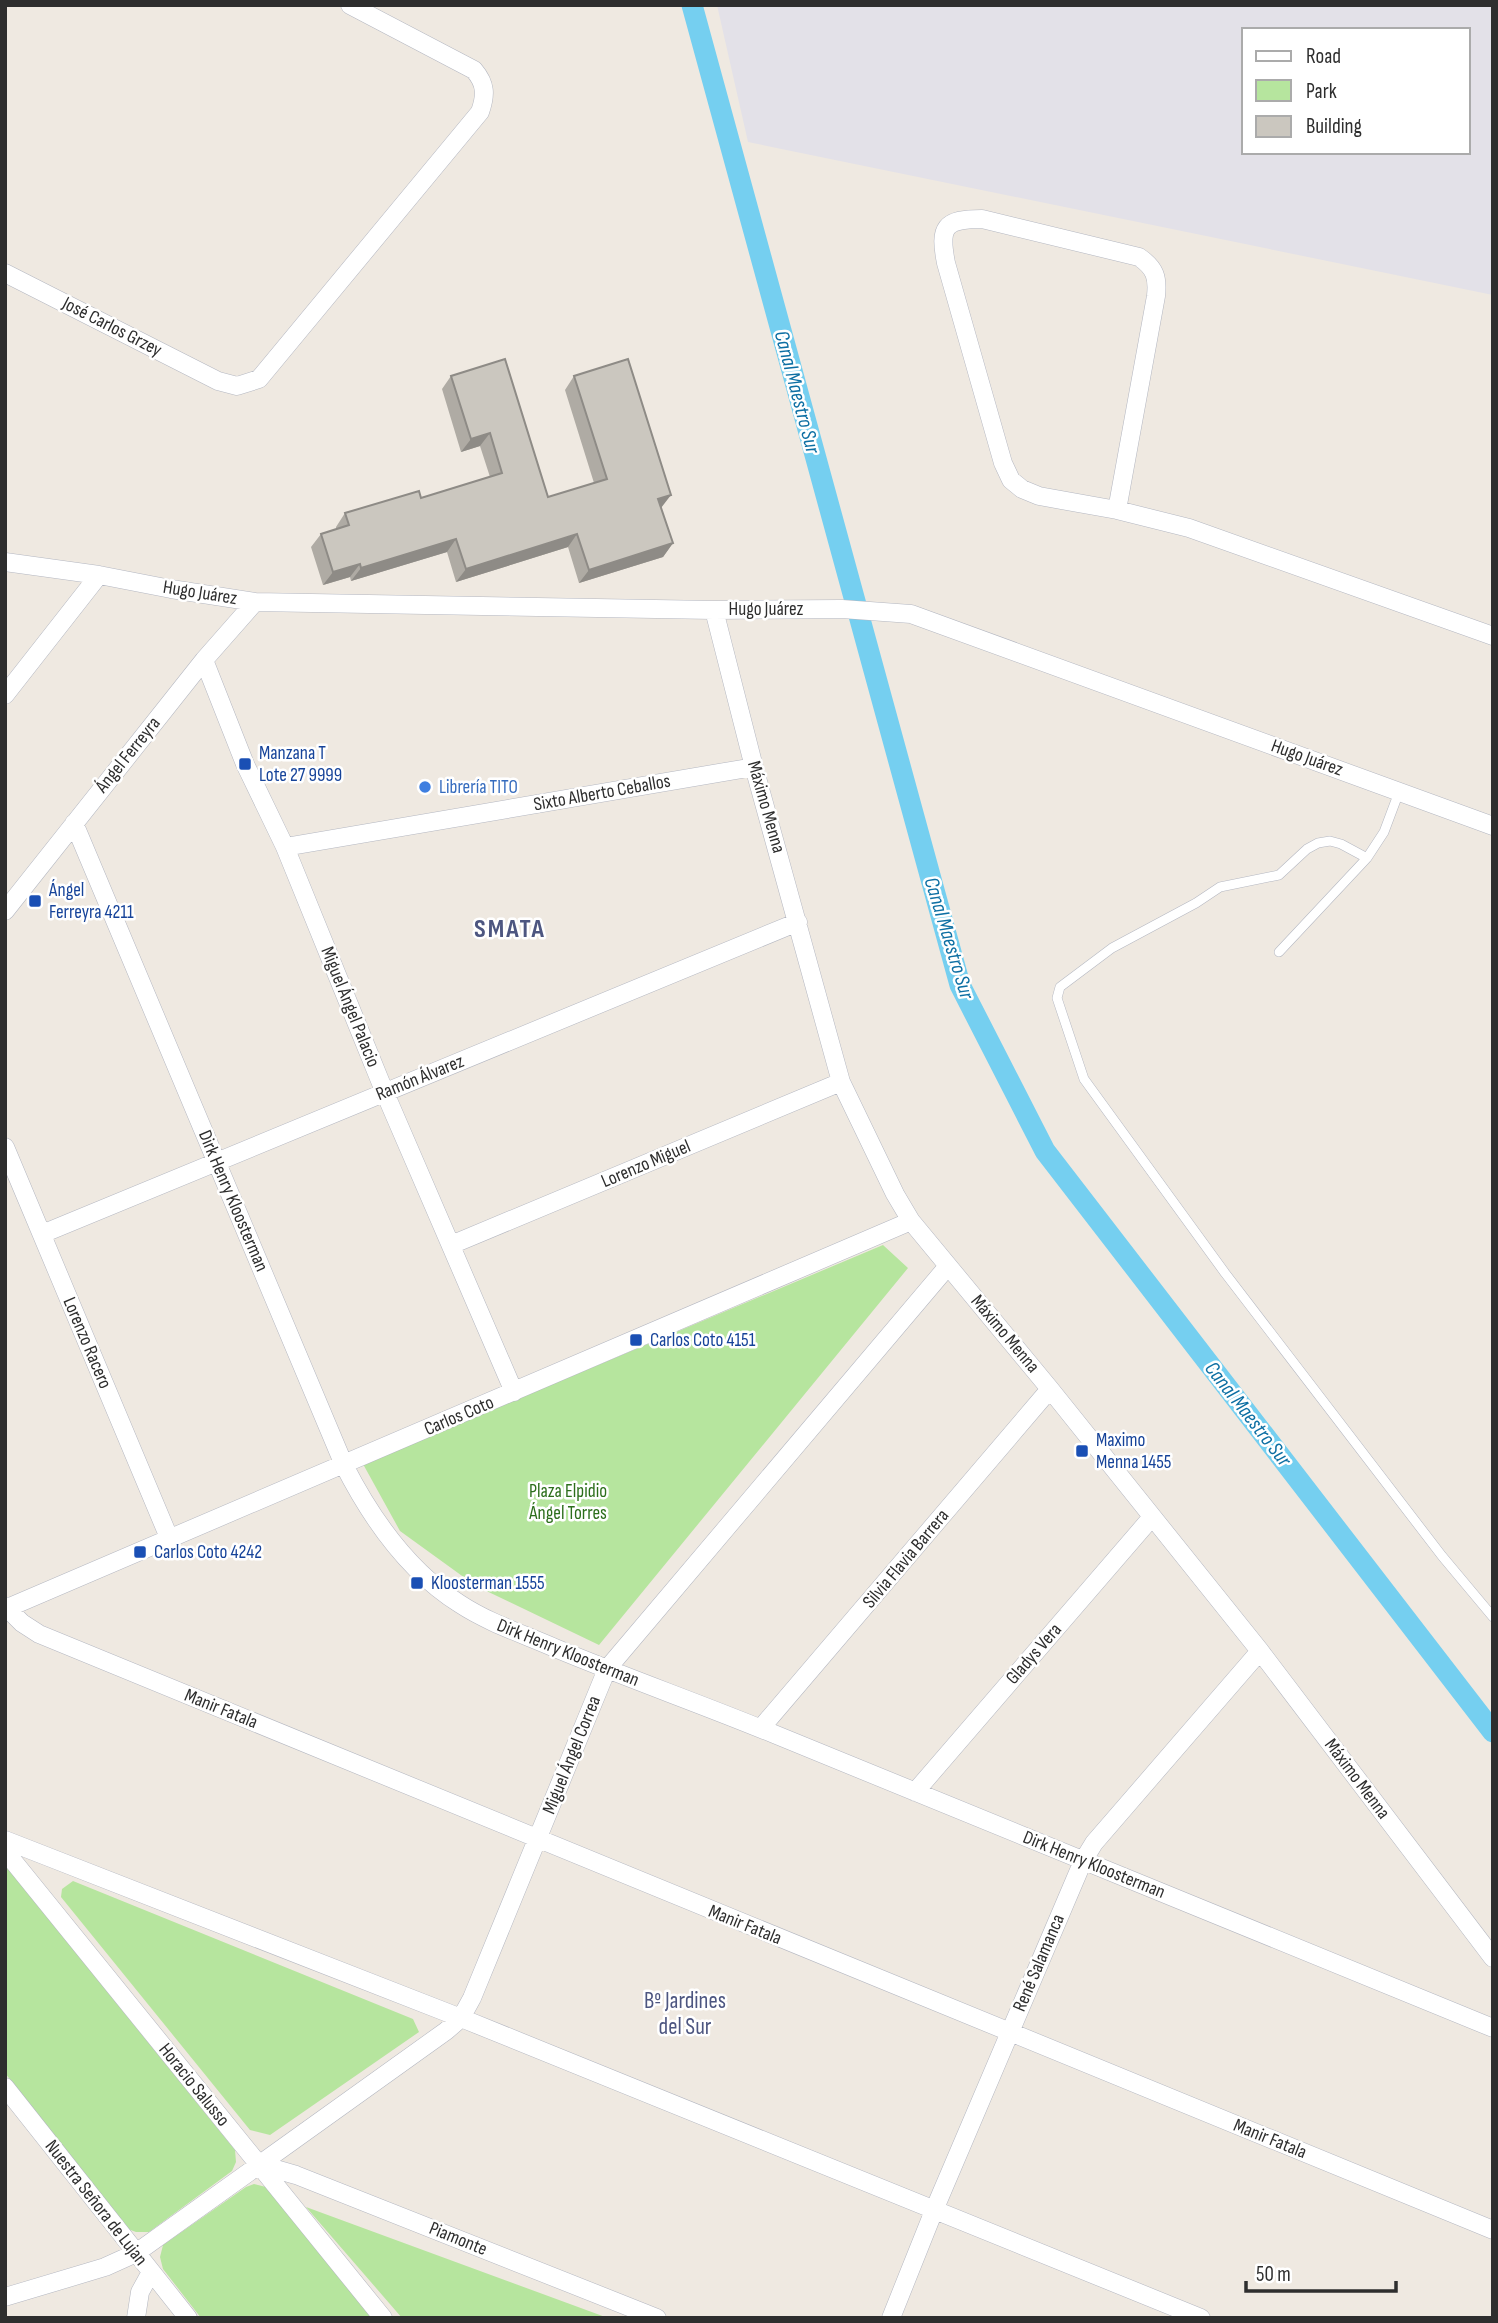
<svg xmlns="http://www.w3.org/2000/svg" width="1498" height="2323" font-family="'Sofia Sans Condensed',sans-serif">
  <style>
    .industrial { fill: #e3e1e8; fill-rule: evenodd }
    .green { fill: #b6e59e }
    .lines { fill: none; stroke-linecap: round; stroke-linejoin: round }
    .canal { stroke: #75cff0; stroke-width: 21 }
    .lane-casing { stroke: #b4b7c1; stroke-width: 10 }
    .street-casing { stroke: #b4b7c1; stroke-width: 19 }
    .lane { stroke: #fff; stroke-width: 9 }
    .street { stroke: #fff; stroke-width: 18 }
    .wall { fill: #afaba4 }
    .shaded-wall { fill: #8e8b86 }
    .building { fill: #cbc7bf; stroke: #8e8b86; stroke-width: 2 }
    .transit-dot { fill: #1a4fb4; stroke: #fff; stroke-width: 2.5 }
    .shop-dot { fill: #3f7fe0; stroke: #fff; stroke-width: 2.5 }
    .labels { text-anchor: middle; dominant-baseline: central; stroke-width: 5; stroke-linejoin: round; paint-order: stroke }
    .street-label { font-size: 19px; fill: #2e2e2e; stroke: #fff }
    .transit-label { font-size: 19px; fill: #164399; stroke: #fff; text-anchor: start }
    .shop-label { font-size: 19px; fill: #366cbe; stroke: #fff; text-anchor: start }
    .park-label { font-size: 19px; fill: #2c6e1b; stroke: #fff }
    .water-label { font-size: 21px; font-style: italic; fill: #0d6fa3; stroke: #fff }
    .quarter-label { font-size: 23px; fill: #4d5680; stroke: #fff }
    .district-label { font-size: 26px; font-weight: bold; letter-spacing: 2px; fill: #4d5680; stroke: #fff }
  </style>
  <rect width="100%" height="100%" fill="#efe9e1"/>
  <path class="industrial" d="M717,5H1493V295L748,142ZM1244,30H1468V152H1244Z"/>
  <path class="green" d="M883,1245L908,1268L599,1645L476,1586L400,1531L363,1464Z
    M5,1865L235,2150L236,2162L232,2171L149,2232H136L128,2229L5,2073Z
    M73,1881L413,2019L419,2032L270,2135L250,2130L61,1897L62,1889Z
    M254,2184L266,2187L373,2318H201L163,2269L160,2257L163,2245L246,2187Z
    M306,2207L608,2318H402Z"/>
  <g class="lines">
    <path class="canal" d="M692,5L960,985L1045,1151L1493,1732"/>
    <defs>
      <path id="lane" d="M1367,858L1341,844L1330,841L1318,843L1307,849L1279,875L1220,887L1196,903L1112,948L1060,987L1057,998L1084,1079L1225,1273L1442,1556L1493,1617
        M1279,952L1367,858L1384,832L1399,792"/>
      <path id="street" d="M5,273L218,381L237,386L259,379L480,112C486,95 486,84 474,70L350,5
        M1117,510L1156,296C1158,277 1155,268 1139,257L982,219C944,219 939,227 946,263L1003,463L1011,480L1022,489L1039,496L1117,510L1189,528L1493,636
        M5,562L99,575L171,589L255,602L714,610L842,609L911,614L1493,826
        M714,610L754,767L841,1082L895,1194L911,1221L1050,1389L1260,1651L1493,1958
        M204,660L245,764L285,847L385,1093L514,1392
        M5,695L99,575
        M74,823L344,1465C371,1518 409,1572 460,1604C489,1623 523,1634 555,1648C627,1678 701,1704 774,1734C1013,1832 1253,1930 1493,2028
        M285,847L754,767
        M5,911L204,660L255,602
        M5,1147L170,1540
        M42,1234L798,922
        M451,1245L841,1082
        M5,1606L22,1623L39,1634L1493,2230
        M5,1609L911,1221
        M761,1728L1050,1389
        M915,1792L1152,1517
        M5,1840L461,2018L1201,2318
        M5,1851L383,2318
        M5,2087L188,2318
        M258,2164L296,2175L657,2318
        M5,2297L105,2267L136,2253L446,2031L461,2018L472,1998L607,1669L948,1266
        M136,2318L140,2292L151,2272
        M891,2318L935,2208L1083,1861L1094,1843L1260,1651"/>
    </defs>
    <use href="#lane" class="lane-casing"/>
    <use href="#street" class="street-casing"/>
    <use href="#lane" class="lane"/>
    <use href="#street" class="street"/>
  </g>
  <path class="wall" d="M451,376L548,497L594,483L565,390L574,376L661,508L673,543L663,557L579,583L568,547L456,582L447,552L351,581L350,577L323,585L311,547L321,534L336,529V527L345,513L421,498L490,477L480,446L461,452L442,389Z"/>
  <path class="shaded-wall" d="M490,433L480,446L461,452L471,439Z
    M671,495L661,508L658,499Z
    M577,534L568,547L456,582L466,569Z
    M456,539L447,552L351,581L361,568Z
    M673,543L663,557L579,583L589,570Z
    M360,564L350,577L323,585L333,572Z"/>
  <path class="building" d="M505,359L548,497L607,479L574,376L628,359L671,495L658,499L673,543L589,570L577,534L466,569L456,539L361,568L360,564L333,572L321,534L349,525L345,513L419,491L421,498L502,473L490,433L471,439L451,376Z"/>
  <g class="transit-dot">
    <rect x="238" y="757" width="14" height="14" rx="3.5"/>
    <rect x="28" y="894" width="14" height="14" rx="3.5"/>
    <rect x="629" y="1333" width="14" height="14" rx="3.5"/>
    <rect x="1075" y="1444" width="14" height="14" rx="3.5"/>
    <rect x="133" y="1545" width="14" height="14" rx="3.5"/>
    <rect x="410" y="1576" width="14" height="14" rx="3.5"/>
  </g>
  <circle class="shop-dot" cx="425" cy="787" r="7"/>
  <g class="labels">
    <g class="street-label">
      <text transform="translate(112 327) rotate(27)">José Carlos Grzey</text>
      <text transform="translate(200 593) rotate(9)">Hugo Juárez</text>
      <text x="766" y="609">Hugo Juárez</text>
      <text transform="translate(128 755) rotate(-51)">Ángel Ferreyra</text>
      <text transform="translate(1307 758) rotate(20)">Hugo Juárez</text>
      <text transform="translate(602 793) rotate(-10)">Sixto Alberto Ceballos</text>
      <text transform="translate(766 807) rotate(74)">Máximo Menna</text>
      <text transform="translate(350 1007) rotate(68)">Miguel Ángel Palacio</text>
      <text transform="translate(420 1078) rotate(-22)">Ramón Álvarez</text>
      <text transform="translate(646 1164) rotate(-23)">Lorenzo Miguel</text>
      <text transform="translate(233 1201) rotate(67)">Dirk Henry Kloosterman</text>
      <text transform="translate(1005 1334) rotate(50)">Máximo Menna</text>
      <text transform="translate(87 1343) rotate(67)">Lorenzo Racero</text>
      <text transform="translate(459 1416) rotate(-23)">Carlos Coto</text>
      <text transform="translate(906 1559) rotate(-50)">Silvia Flavia Barrera</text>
      <text transform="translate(568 1653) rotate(22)">Dirk Henry Kloosterman</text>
      <text transform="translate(1034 1654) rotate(-49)">Gladys Vera</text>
      <text transform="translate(221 1709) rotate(22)">Manir Fatala</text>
      <text transform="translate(572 1755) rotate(-68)">Miguel Ángel Correa</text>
      <text transform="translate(1357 1779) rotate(53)">Máximo Menna</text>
      <text transform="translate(1094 1865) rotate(22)">Dirk Henry Kloosterman</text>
      <text transform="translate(745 1925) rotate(22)">Manir Fatala</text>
      <text transform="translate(1039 1963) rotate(-67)">René Salamanca</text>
      <text transform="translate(194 2085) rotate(51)">Horacio Salusso</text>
      <text transform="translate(1270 2139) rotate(22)">Manir Fatala</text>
      <text transform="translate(96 2203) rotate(52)">Nuestra Señora de Lujan</text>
      <text transform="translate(458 2239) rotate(22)">Piamonte</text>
    </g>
    <g class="transit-label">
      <text x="259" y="753">Manzana T<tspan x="259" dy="22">Lote 27 9999</tspan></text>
      <text x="49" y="890">Ángel<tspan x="49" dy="22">Ferreyra 4211</tspan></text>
      <text x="650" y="1340">Carlos Coto 4151</text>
      <text x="1096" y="1440">Maximo<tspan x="1096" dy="22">Menna 1455</tspan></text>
      <text x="154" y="1552">Carlos Coto 4242</text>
      <text x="431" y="1583">Kloosterman 1555</text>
    </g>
    <g class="shop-label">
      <text x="439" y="787">Librería TITO</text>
    </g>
    <g class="park-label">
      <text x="568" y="1491">Plaza Elpidio<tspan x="568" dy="22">Ángel Torres</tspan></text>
    </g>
    <g class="water-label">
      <text transform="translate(797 392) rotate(75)">Canal Maestro Sur</text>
      <text transform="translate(949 938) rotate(73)">Canal Maestro Sur</text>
      <text transform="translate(1248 1414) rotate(52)">Canal Maestro Sur</text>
    </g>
    <g class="quarter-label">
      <text x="685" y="2001">Bº Jardines<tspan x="685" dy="26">del Sur</tspan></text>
    </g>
    <g class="district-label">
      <text x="510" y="929">SMATA</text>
    </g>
  </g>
  <rect width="1498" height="2323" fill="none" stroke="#2e2e2e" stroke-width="14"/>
  <rect x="1242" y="28" width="228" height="126" fill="#ffffff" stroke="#ababab" stroke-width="2"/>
  <rect x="1256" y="51" width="35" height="10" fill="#ffffff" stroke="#ababab" stroke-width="2"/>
  <text x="1306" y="63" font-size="21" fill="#2e2e2e">Road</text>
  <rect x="1256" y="80" width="35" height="21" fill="#b6e59e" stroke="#ababab" stroke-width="2"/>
  <text x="1306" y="98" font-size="21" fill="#2e2e2e">Park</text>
  <rect x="1256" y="116" width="35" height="21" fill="#cbc7bf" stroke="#ababab" stroke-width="2"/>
  <text x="1306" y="133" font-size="21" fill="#2e2e2e">Building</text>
  <path d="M1246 2281v10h150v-10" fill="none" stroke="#2e2e2e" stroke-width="3.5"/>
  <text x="1256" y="2281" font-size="21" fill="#2e2e2e" stroke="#ffffff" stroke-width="5" paint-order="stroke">50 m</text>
</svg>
